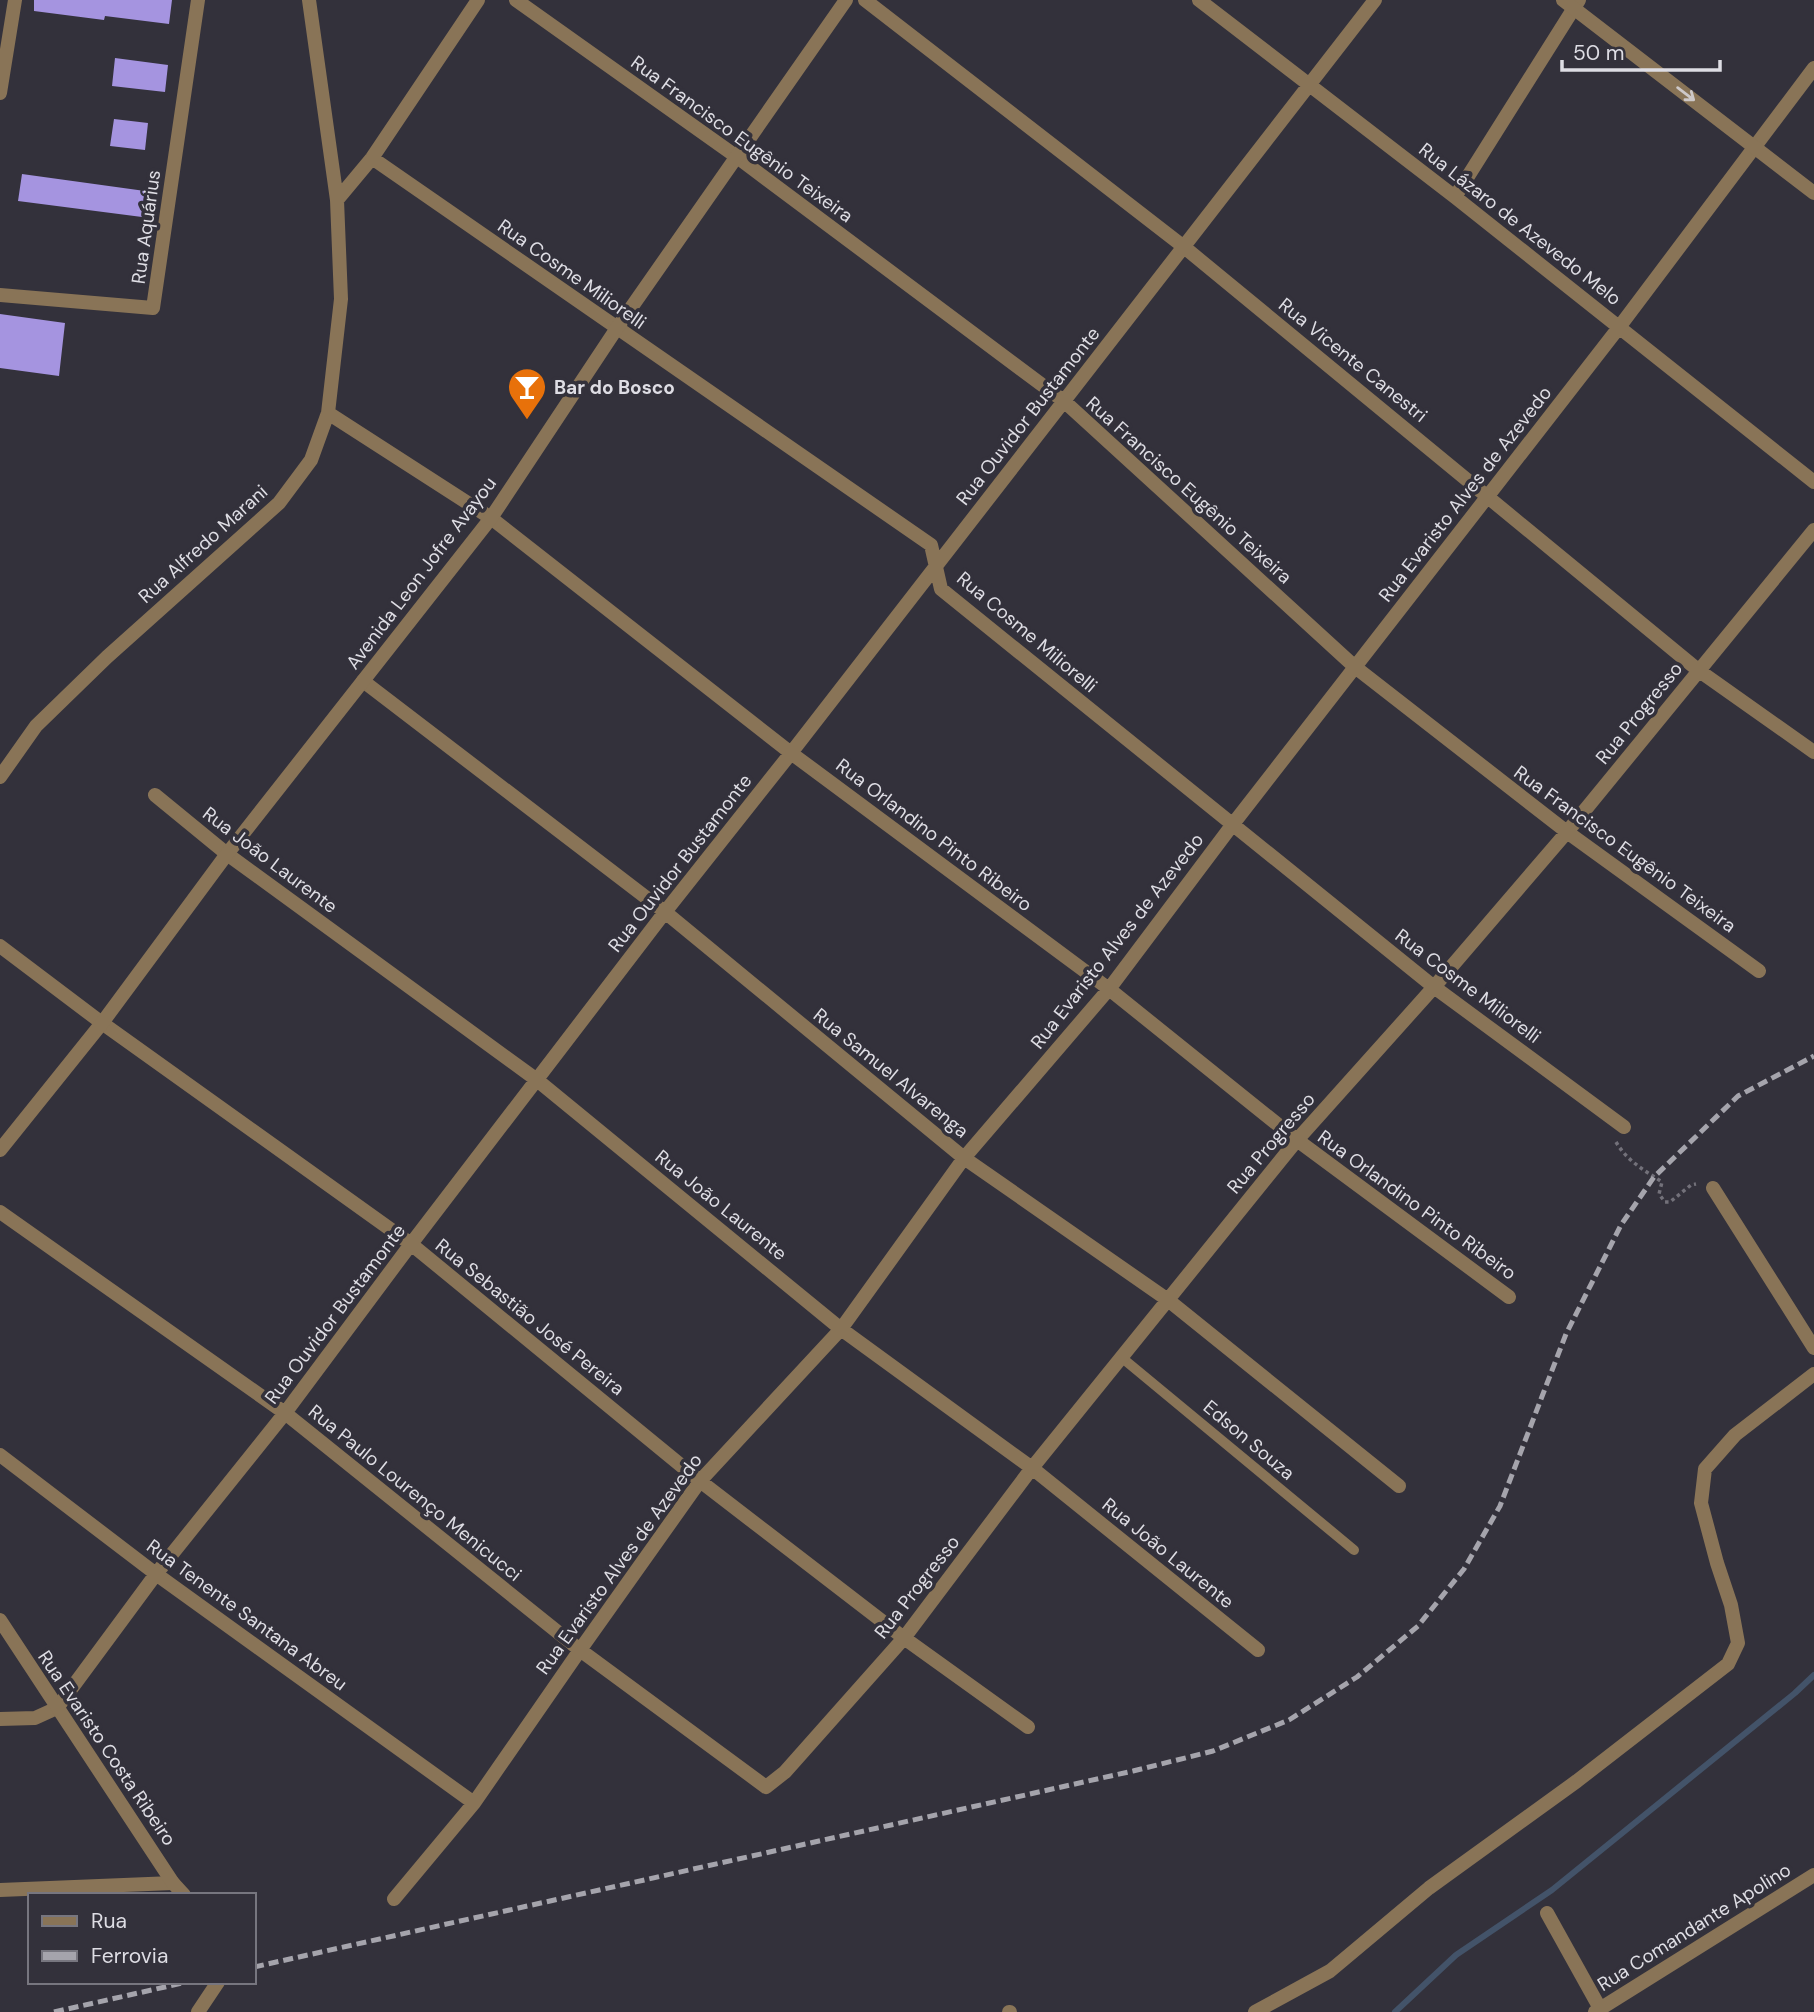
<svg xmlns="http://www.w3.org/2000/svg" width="1814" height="2012" font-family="'DM Sans',sans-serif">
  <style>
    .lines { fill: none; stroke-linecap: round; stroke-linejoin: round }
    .stream { stroke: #435369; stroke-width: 6 }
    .building { fill: #a594e0 }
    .path { stroke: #73717a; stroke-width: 3.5; stroke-dasharray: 3.5 3.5; stroke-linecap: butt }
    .service { stroke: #897457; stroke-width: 10 }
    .minor { stroke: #897457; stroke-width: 14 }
    .tertiary { stroke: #897457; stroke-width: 14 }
    .rail { stroke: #a5a4ac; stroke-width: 5; stroke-dasharray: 10 5; stroke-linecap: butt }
    .oneway { stroke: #cdc8c8 }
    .labels { text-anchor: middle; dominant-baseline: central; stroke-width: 7; stroke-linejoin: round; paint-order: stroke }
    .street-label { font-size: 19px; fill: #dedde4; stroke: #33313b }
    .poi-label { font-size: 19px; font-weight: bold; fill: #dedde4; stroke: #33313b; text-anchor: start }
  </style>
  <rect width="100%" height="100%" fill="#33313b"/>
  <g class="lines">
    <path class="stream" d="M1395,2012L1456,1955L1552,1890L1795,1693L1814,1675"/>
  </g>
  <path class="building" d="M34,0H172L169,24L105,16L104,20L34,11Z
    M115,58L168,65L165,92L112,86Z
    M114,119L148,123L145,150L110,146Z
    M22,174L145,191L142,217L18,201Z
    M0,314L65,323L59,376L0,368Z"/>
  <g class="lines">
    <path class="path" d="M1616,1142C1627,1161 1644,1170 1662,1182L1659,1194L1665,1202H1670L1691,1185L1696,1184"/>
    <path class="service" d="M1121,1357L1354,1550"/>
    <path class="minor" d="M516,0L737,157L1065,402L1355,667L1567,832L1759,971
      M865,0L1184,247L1698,670L1814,752
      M1199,0L1455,197L1814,482
      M0,93L15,0
      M372,158L931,545L941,589L1434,987L1624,1127
      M1455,197L1579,0
      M337,200L372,158L478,0
      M0,295L153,308L198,0
      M328,413L491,518L791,753L1109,989L1297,1140L1509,1297
      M363,681L665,912L964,1158L1168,1300L1399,1486
      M0,777L36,726L107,657L279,503L311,460L328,413L341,299L337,200L309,0
      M155,795L227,854L537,1080L841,1329L1032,1468L1258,1650
      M0,946L102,1023L411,1244L700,1481L904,1638L1028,1727
      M1713,1188L1814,1348
      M0,1212L285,1413L580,1650L766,1787L785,1772L904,1638L1032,1468L1297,1140L1434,987L1567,832L1814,530
      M0,1455L156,1574L474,1803
      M0,1719L35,1718L57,1708L156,1574L285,1413L411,1244L665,912L791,753L1375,0
      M0,1890L173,1883
      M394,1899L474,1803L580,1650L700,1481L841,1329L964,1158L1109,989L1233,824L1620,326L1814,68
      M1547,1913L1602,2012
      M1009,2012H1010
      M1255,2012L1330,1971L1429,1888L1577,1781L1728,1664L1738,1643L1731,1605L1717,1563L1701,1503L1705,1469L1735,1435L1814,1374
      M1595,2012L1814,1875"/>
    <path class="tertiary" d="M1563,0L1814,193
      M0,1150L102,1023L227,854L491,518L617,328L846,0
      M0,1620L173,1883L184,1895
      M198,2012L218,1982"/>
    <path class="rail" d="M254,1967L1133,1771L1213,1751L1289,1720L1357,1677L1418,1626L1464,1569L1500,1506L1566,1334L1621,1225L1654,1177L1738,1096L1814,1056
      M54,2012L187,1982"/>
  </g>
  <defs><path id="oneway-shaft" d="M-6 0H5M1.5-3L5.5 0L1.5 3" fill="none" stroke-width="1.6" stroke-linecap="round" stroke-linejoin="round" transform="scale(1.75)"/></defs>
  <use class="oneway" href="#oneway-shaft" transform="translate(1686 94) rotate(37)"/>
  <defs>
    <symbol id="bar-pin" viewBox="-11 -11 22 30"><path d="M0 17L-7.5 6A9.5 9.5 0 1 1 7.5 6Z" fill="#e8710a" stroke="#33313b"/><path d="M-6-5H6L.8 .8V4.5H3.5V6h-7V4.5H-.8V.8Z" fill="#fff"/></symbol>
  </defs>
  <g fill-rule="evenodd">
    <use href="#bar-pin" x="505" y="365" width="44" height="60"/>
  </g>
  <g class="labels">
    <g class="street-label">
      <text transform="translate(742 139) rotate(36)">Rua Francisco Eugênio Teixeira</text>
      <text transform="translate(1520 224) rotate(38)">Rua Lázaro de Azevedo Melo</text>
      <text transform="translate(146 227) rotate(-82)">Rua Aquárius</text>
      <text transform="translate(572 274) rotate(35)">Rua Cosme Miliorelli</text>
      <text transform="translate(1353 360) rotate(39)">Rua Vicente Canestri</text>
      <text transform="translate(1028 416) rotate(-52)">Rua Ouvidor Bustamonte</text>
      <text transform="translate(1189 490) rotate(42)">Rua Francisco Eugênio Teixeira</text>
      <text transform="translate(1465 494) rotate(-52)">Rua Evaristo Alves de Azevedo</text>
      <text transform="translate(203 544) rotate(-42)">Rua Alfredo Marani</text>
      <text transform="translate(421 573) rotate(-53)">Avenida Leon Jofre Avayou</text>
      <text transform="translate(1027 632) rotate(40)">Rua Cosme Miliorelli</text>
      <text transform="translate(1639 713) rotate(-51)">Rua Progresso</text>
      <text transform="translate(934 835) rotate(37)">Rua Orlandino Pinto Ribeiro</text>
      <text transform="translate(1625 849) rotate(36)">Rua Francisco Eugênio Teixeira</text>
      <text transform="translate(270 860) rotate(37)">Rua João Laurente</text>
      <text transform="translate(680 863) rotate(-52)">Rua Ouvidor Bustamonte</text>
      <text transform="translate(1117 941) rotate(-52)">Rua Evaristo Alves de Azevedo</text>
      <text transform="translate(1468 986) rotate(37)">Rua Cosme Miliorelli</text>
      <text transform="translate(891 1073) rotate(39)">Rua Samuel Alvarenga</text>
      <text transform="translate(1271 1143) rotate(-50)">Rua Progresso</text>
      <text transform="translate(721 1205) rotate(39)">Rua João Laurente</text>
      <text transform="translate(1417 1205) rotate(36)">Rua Orlandino Pinto Ribeiro</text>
      <text transform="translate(335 1314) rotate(-53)">Rua Ouvidor Bustamonte</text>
      <text transform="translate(530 1317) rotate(39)">Rua Sebastião José Pereira</text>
      <text transform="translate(1249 1440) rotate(40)">Edson Souza</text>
      <text transform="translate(415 1493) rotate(39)">Rua Paulo Lourenço Menicucci</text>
      <text transform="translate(1168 1553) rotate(39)">Rua João Laurente</text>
      <text transform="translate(619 1564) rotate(-54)">Rua Evaristo Alves de Azevedo</text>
      <text transform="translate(917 1587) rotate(-52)">Rua Progresso</text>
      <text transform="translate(247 1615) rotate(36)">Rua Tenente Santana Abreu</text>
      <text transform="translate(107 1748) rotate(56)">Rua Evaristo Costa Ribeiro</text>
      <text transform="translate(1694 1927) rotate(-32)">Rua Comandante Apolino</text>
    </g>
    <g class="poi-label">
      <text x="554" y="387">Bar do Bosco</text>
    </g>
  </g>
  <rect x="28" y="1893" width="228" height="91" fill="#33313b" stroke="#77767f" stroke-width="2"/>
  <rect x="42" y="1916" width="35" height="10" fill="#897457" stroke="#77767f" stroke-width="2"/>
  <text x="91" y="1928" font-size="21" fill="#dedde4">Rua</text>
  <rect x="42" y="1951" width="35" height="10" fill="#a5a4ac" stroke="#77767f" stroke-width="2"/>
  <text x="91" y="1963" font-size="21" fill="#dedde4">Ferrovia</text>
  <path d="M1562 60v10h158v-10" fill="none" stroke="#dedde4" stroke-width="3.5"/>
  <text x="1573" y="60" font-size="21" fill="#dedde4" stroke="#33313b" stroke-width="5" paint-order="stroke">50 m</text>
</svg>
